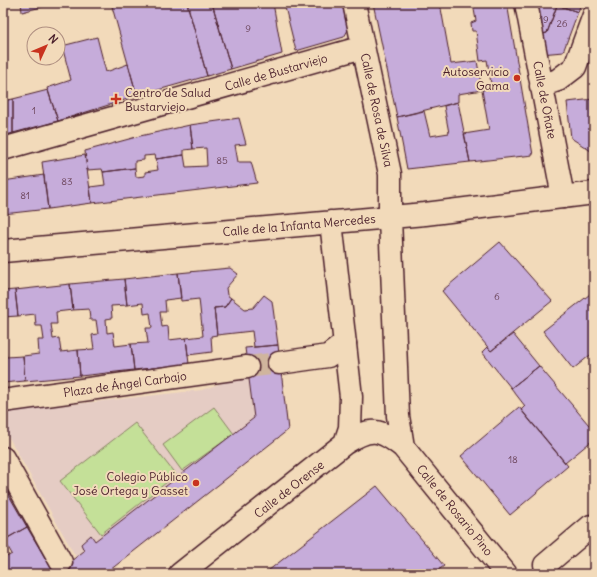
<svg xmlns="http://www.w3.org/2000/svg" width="597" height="577" font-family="Delius,sans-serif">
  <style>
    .built { fill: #e5ccc4 }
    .green { fill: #c4e098; stroke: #878062 }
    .building { fill: #c6acda; stroke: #4a1f2b }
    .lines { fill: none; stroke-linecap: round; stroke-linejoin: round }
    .street-tunnel { stroke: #d0b59d; stroke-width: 22; stroke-dasharray: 22 11; stroke-linecap: butt }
    .street-casing { stroke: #4a1f2b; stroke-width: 25 }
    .secondary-casing { stroke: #4a1f2b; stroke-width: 25 }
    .street { stroke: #f2daba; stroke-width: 22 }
    .secondary { stroke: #f2daba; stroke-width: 22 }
    .poi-dot { fill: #c8321e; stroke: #f2daba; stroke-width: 1.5 }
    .labels { text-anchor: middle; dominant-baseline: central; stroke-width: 4; stroke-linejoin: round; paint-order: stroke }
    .number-label { font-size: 10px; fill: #694257 }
    .poi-label { font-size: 12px; fill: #4a1f2b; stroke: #f2daba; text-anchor: end }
    .street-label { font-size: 12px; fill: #4a1f2b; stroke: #f2daba }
  </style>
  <rect width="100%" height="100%" fill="#f2daba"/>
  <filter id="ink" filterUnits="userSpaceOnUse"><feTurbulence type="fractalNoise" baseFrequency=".025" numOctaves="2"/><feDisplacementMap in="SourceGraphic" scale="8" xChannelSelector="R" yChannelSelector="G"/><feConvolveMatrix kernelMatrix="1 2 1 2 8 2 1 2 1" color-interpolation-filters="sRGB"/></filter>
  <g filter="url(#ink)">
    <path class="built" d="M248,374L254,418L95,541L91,536L81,544L84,551L76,557L3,427V412L202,390Z"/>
    <path class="green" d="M214,407L234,434L182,471L163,445Z
      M135,423L176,475L101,534L60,481Z"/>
    <path class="building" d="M21,3H57L22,12Z
      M111,3H187L207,76L137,96Z
      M187,3H212L231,69L207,76Z
      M212,3H273L282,54L231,69Z
      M284,3H342L348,30L344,37L296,51Z
      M373,3H440L451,64L477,61L482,90L458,94V102L397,117Z
      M473,3H507L533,155L470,162L464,134L489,130L482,90L492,89L487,60L480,61L476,31H472L471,23L476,21Z
      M533,3H558L547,33L538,35Z
      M558,3H581L578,12L557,5Z
      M557,5L578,12L563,52L541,54L538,35L547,33Z
      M97,37L106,72L128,64L137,96L58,121L47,88L71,80L62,46Z
      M48,90L58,121L13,133V99Z
      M13,99V133L3,136V101Z
      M594,99V153L571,138L567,102Z
      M458,102L470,162L407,169L397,117L424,111L430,136L449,133L444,106Z
      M239,118L246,144L235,145L238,162H251L257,183L92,203L90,187L105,185L103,172L135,168L136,177L145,176V172L158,170L156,159L184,155L186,167L207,166L206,148L193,149L190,125Z
      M190,125L193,149L184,150V155L156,159L155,155L144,156V160L135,161V168L103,172L102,169L87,170L85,151L140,136Z
      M85,155L92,203L48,209L42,162Z
      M44,175L48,209L3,214V181Z
      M500,242L552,301L491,351L442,291Z
      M230,268L238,274L226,288L227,295L231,298L225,307L214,308L217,335L211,336L212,352L188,355L186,338L203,336L199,299L181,301L178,273Z
      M178,273L181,298L165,300L166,312H160L162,327L168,326L169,340L186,338L189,364L134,370L131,344L148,343L146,328H152L150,313L144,314L143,303L127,305L124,279Z
      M124,279L127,305L111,306L112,318L106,319L107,333L113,332L115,346L131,344L134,370L80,376L78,350L94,349L92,335L98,334L96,320H90L89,309L73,310L70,284Z
      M70,284L73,310L56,312L57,324H51L53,339L59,338L61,352L78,350L80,376L25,381L23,356L39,354L38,340H44L42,326H36L35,314L18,316L15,290Z
      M15,290L18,316L3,317V291Z
      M594,291V352L573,369L543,331Z
      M264,295L272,301L278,345L254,347L252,331L217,335L214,308L225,307L231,298L245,309L253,308Z
      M3,332L6,357L23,356L25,381L3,383Z
      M513,334L539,366L511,388L482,352L487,347L491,351Z
      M278,345L288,430L105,574H51L62,568L84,551L81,544L91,535L95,541L254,418L245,348Z
      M539,366L594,431V439L565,463L521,410L525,406L511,388Z
      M519,407L568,466L510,515L461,456Z
      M3,485L27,527L4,540L3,539Z
      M377,486L444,566L433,574H335L334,572L331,574H264Z
      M27,527L54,573L51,574H25L24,572L3,574V559L12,554L4,540Z"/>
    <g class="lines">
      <path class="street-tunnel" d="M247,367L279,363"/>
      <defs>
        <path id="street" d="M354,3L390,174V218
          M526,3L563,197
          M541,86L558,80L575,67L594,15
          M3,149L363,47
          M279,363L328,356L345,343
          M3,401L247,367
          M3,458L61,562
          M545,565L591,526L594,529"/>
        <path id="secondary" d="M390,218L398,416L403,447
          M331,222L351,397L350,428L345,443
          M3,251L425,214L594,193
          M180,574L345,443C371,427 379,428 403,447L506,574"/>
      </defs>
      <use href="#street" class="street-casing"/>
      <use href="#secondary" class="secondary-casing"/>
      <use href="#street" class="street"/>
      <use href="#secondary" class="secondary"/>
    </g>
  </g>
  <g class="poi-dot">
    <circle cx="517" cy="78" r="4"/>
    <path d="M114 93h4v4h4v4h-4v4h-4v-4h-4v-4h4z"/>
    <circle cx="196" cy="483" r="4"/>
  </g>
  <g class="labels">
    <g class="number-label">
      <text x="544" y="19">19</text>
      <text x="562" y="23">26</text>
      <text x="248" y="28">9</text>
      <text x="34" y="110">1</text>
      <text x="222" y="160">85</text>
      <text x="67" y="181">83</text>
      <text x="25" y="195">81</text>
      <text x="497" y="296">6</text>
      <text x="513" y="459">18</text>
    </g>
    <g class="poi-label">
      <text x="509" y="71">Autoservicio<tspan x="509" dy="14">Gama</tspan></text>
      <text x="125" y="92" text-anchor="start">Centro de Salud<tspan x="125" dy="14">Bustarviejo</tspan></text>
      <text x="188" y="476">Colegio Público<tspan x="188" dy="14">José Ortega y Gasset</tspan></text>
    </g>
    <g class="street-label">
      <text transform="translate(276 72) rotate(-16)">Calle de Bustarviejo</text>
      <text transform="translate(545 100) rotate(79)">Calle de Oñate</text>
      <text transform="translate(377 110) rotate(78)">Calle de Rosa de Silva</text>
      <text transform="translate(299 225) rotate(-5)">Calle de la Infanta Mercedes</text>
      <text transform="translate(125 384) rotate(-8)">Plaza de Ángel Carbajo</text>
      <text transform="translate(289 489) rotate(-38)">Calle de Orense</text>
      <text transform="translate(455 510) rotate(51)">Calle de Rosario Pino</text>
    </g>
  </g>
  <rect width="597" height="577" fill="none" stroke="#f2daba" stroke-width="16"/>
  <rect x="8" y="8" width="581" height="561" fill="none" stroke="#4a1f2b" stroke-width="1.5" filter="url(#ink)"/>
  <g transform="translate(46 46) rotate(46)"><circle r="19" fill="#f2daba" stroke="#af8f81"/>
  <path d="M0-3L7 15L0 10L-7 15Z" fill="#c8321e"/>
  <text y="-6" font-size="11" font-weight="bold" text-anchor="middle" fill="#4a1f2b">N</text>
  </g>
</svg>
